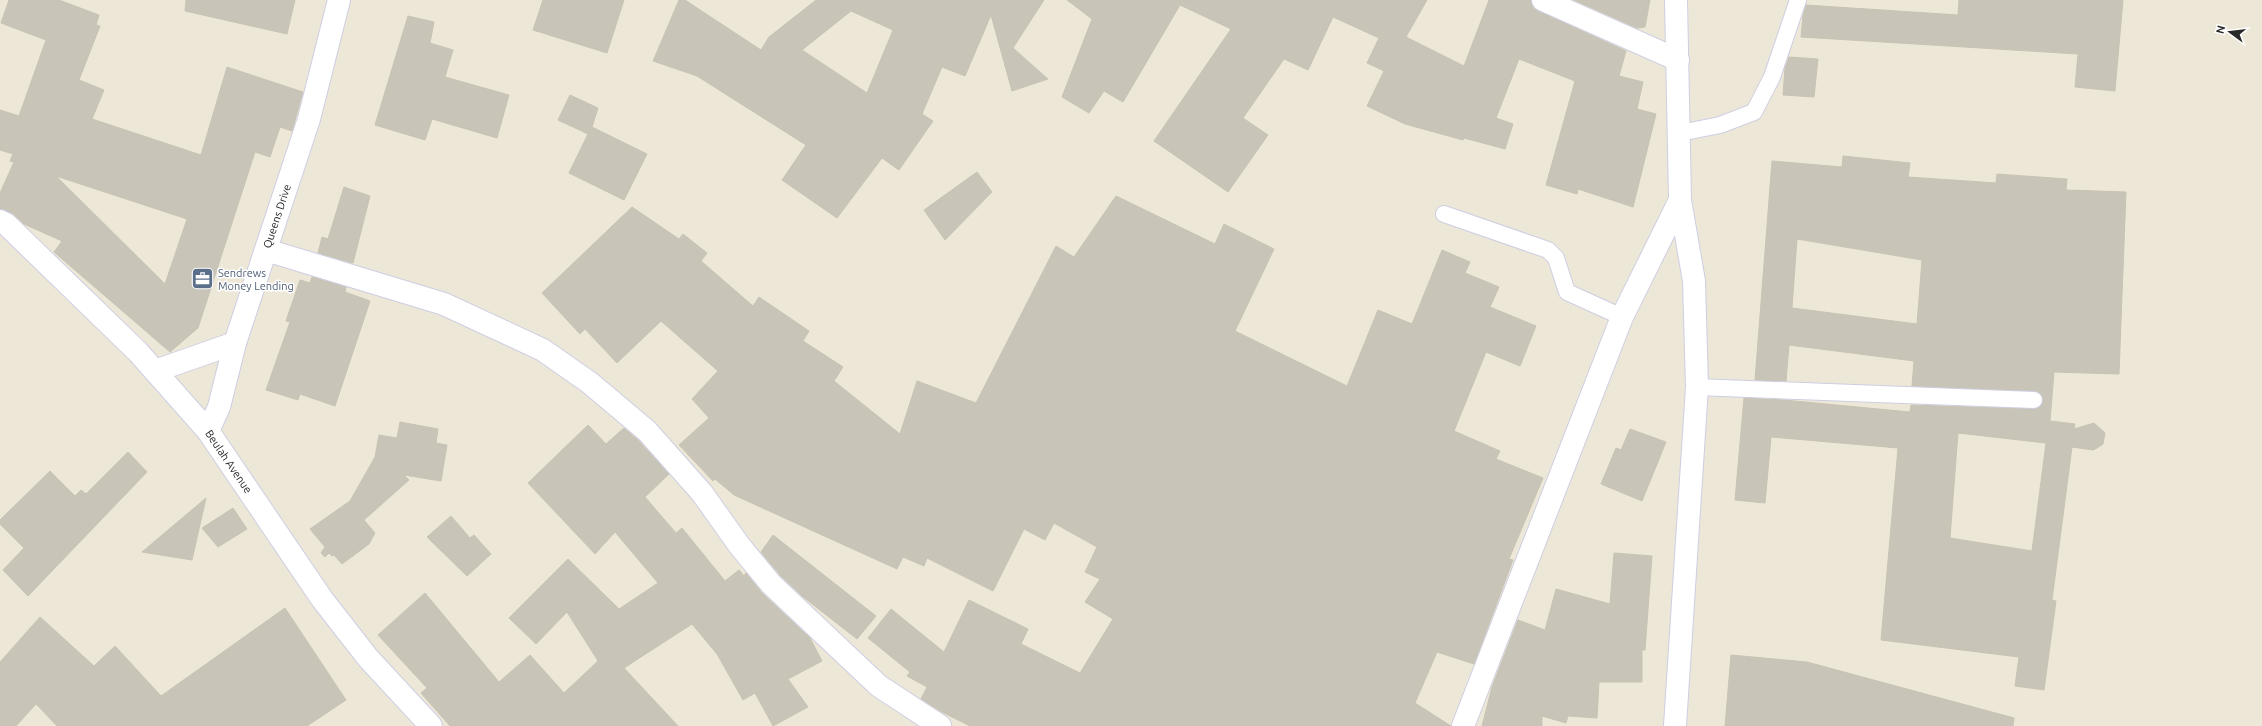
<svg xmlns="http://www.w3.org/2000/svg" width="2262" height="726" font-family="Ubuntu,sans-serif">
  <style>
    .building { fill: #c8c4b8; stroke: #c8c3b2; fill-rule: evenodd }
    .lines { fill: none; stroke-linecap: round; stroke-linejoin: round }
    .lane-casing { stroke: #cecee3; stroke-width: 18 }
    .street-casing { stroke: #cecee3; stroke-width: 24 }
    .secondary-casing { stroke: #cecee3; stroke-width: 24 }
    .lane { stroke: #fff; stroke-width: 16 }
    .street { stroke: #fff; stroke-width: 22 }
    .secondary { stroke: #fff; stroke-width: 22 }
    .labels { text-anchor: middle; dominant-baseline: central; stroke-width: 3; stroke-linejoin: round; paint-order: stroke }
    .street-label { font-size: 11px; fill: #282828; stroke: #fff }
    .service-label { font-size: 11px; fill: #4e5e75; stroke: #fff; text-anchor: start }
  </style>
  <rect width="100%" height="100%" fill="#ede7d8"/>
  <path class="building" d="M9,0H59L99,15L96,25L100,26L79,80L104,90L92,119L201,155L227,67L303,92L292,131L280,127L270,157L255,152L198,328L170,352L54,252L62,241L24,224L12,213L0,209V193L14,162L10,161L13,154L0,150V110L19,116L46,40L1,23ZM56,176L187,219L165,284Z
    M186,0H295L287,34L185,11Z
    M543,0H624L607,53L533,30Z
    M679,0H685L761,50L769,37L816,0H1044L1013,48L1048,79L1012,91L991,15L965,76L942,67L922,114L933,121L899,170L882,158L837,218L782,180L806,145L697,76L653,61ZM851,11L893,30L867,93L802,50Z
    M1067,0H1427L1406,37L1464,66L1489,0H1531L1533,7L1538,11L1626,51L1619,76L1643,82L1637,109L1656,114L1633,207L1578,189L1577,194L1546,185L1575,81L1519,59L1496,118L1513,124L1505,149L1464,138L1463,140L1405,124L1367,106L1384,71L1367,63L1379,38L1333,17L1308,70L1284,59L1243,118L1268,135L1228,192L1154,141L1231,29L1180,5L1123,102L1104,91L1089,113L1062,97L1092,19Z
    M1574,0H1650L1645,27L1637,28Z
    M1959,0H2123L2115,91L2075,87L2078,54L1801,37L1803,16L1806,5L1958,15Z
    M408,16L434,22L430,43L453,50L445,77L509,95L497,138L432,119L425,140L375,125Z
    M1789,57L1818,59L1814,97L1783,95L1785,68Z
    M570,95L598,108L592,127L647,154L624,200L569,173L588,134L558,120Z
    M1843,156L1910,163L1908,177L1996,183L1997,174L2067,179L2066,190L2126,192L2119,374L2054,372L2050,421L2075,424L2074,429L2094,423L2105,433L2103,444L2097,448L2093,450L2072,447L2052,600L2056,601L2044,690L2015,686L2019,657L1881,640L1898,448L1771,437L1765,503L1735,500L1744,398L1784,400L1910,412L1911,405L2034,409L2042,405V395L2034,391L1912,386L1914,361L1789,345L1786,381L1755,380L1772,161L1842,167ZM1797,239L1922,260L1917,324L1792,308ZM1958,433L2046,443L2032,551L1950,538Z
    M977,172L992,192L945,240L924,210Z
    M344,187L370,196L353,263L318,253L322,237L328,239Z
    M1116,196L1215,244L1224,224L1274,249L1235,331L1347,386L1378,310L1412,324L1442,250L1470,262L1465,273L1499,287L1490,307L1536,326L1520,366L1486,352L1454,431L1500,451L1496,459L1543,478L1509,559L1513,560L1474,664L1437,652L1415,703L1451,726H970L942,712L921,699L927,687L907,676L910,672L868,638L891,609L944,652L969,600L1028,629L1021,644L1080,673L1113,619L1085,602L1100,579L1085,572L1097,547L1054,523L1045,540L1024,529L993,591L927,558L924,566L903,557L897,569L734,495L715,479L713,481L679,445L709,418L692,399L718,371L661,321L617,363L585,329L580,334L542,293L632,207L679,239L683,234L707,253L701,261L753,306L759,297L809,331L803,341L843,367L834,381L900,434L917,381L976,403L1056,246L1074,257Z
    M312,277L346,287L345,292L370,301L335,406L300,394L298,400L266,390L290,322L286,321L300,280L310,283Z
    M400,422L438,429L436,443L447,445L441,481L404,475L409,480L364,520L375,533L369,544L342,564L334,555L332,556L329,553L325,557L321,553L325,547L310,529L350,501L375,457L379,435L397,438Z
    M588,425L606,444L624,428L638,440L669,474L645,497L676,533L682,528L725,581L739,570L744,576L746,573L762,593L810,638L822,661L788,679L808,707L773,726L755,693L743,700L717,654L692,624L624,668L678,726H450L421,693L427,688L378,635L425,593L499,682L530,655L564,693L598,661L567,612L536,644L509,618L568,559L619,609L658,583L615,532L595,554L528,483Z
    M1630,429L1666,442L1642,501L1601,484L1616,448L1621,450Z
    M128,452L147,472L28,596L3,570L24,548L0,524V520L50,471L75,496L81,490L86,494Z
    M206,498L192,560L142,552Z
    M233,508L247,529L218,547L202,528Z
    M451,516L470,538L474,535L491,554L467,576L427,537Z
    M773,535L876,616L857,639L802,596L780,575L761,552Z
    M1614,553L1652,556L1645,650H1642V682H1599L1597,718L1568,716L1566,723L1542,716V726H1482L1492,687L1518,620L1545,630L1556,589L1610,604Z
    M285,608L346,700L307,726H57L36,704L16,726H0V662L40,617L94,666L115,646L161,696Z
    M1731,655L1807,662L2014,718L2013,726H1725Z"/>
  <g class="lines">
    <defs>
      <path id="lane" d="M1680,133L1720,125L1754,112L1772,77L1798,0
        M1444,214L1548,250L1556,258L1567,292L1622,317
        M1697,387L2034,400"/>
      <g id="street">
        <path d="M1543,0L1678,60"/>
        <path id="s1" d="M0,221L6,224L138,352L208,431L322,599L368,658L431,726"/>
        <path d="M266,250L444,304L543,350L590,383L647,431L702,493L739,545L771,584L879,686L940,726"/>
        <path d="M155,371L235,343"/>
        <path id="s2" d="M208,431L219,407L235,343L309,119L339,0"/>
        <path d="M1675,726L1697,387L1694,281L1680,200"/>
      </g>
      <path id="secondary" d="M1463,726L1622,317L1680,200L1676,0"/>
    </defs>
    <use href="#lane" class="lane-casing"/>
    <use href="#street" class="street-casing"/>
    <use href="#secondary" class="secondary-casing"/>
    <use href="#lane" class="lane"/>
    <use href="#street" class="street"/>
    <use href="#secondary" class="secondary"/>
  </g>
  <defs>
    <symbol id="office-square" viewBox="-11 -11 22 22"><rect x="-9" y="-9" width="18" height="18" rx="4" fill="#5c6f8a" stroke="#fff"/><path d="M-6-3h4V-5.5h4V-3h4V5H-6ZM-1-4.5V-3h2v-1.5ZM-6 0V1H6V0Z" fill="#fff"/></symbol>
  </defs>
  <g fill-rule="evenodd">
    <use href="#office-square" x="190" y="266" width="25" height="25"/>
  </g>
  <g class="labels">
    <g class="street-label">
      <text stroke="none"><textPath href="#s2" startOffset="226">Queens Drive</textPath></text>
      <text stroke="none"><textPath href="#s1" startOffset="333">Beulah Avenue</textPath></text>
    </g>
    <g class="service-label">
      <text x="218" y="273">Sendrews<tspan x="218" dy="13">Money Lending</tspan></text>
    </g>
  </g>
  <g transform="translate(2230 32) rotate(285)" stroke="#ffffff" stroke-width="3" paint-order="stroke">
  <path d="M0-3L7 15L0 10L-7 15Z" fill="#282828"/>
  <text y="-6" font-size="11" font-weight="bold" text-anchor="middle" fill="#282828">N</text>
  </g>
</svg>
